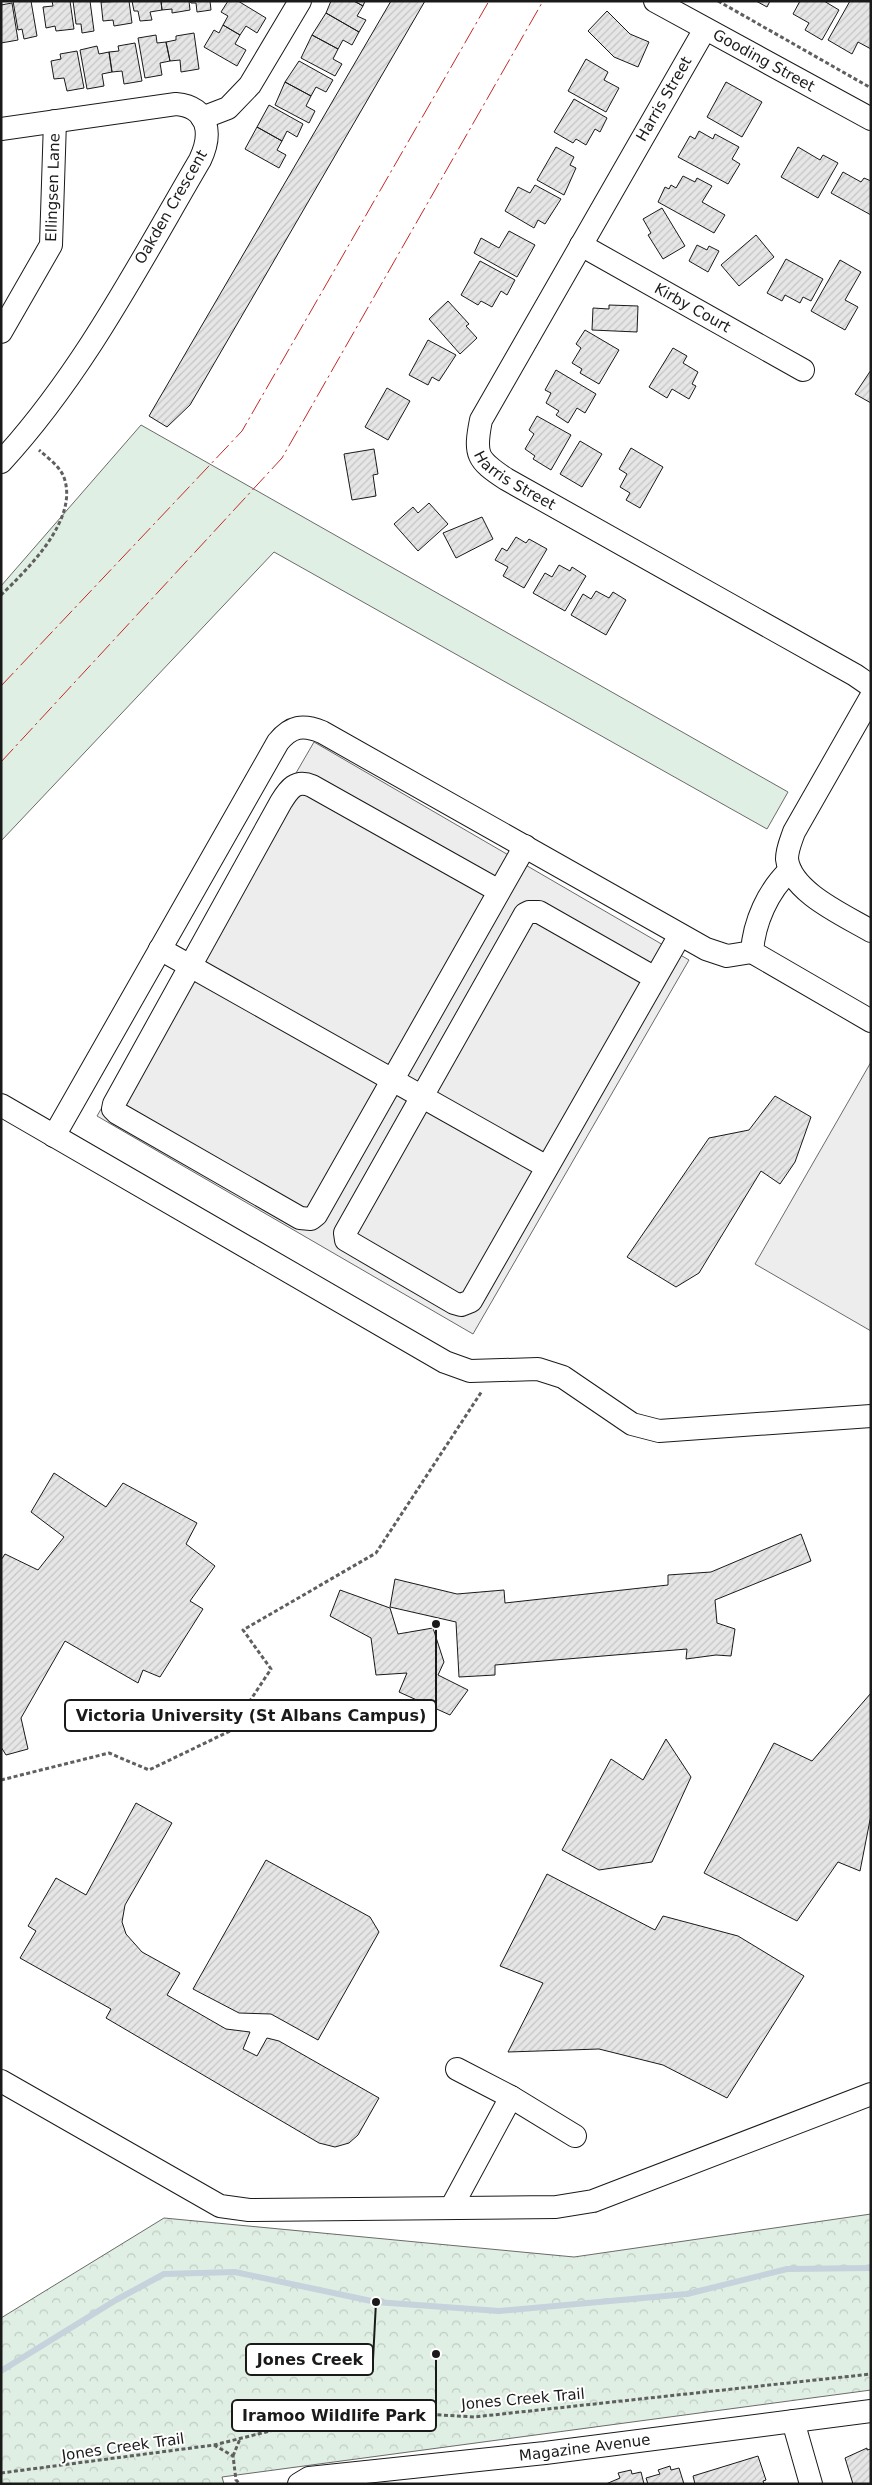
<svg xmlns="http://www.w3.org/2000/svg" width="872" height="2485" font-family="'DejaVu Sans',sans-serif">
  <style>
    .grass { fill: #e0efe3; stroke: #6a6a6a }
    .park { fill: url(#park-crowns); stroke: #6a6a6a }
    .parking { fill: #ededed; stroke: #6a6a6a }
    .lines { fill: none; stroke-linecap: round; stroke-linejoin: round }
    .stream { stroke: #c6d2dc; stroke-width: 6 }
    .building { fill: url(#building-hatch); stroke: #1a1a1a }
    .minor-casing { stroke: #1a1a1a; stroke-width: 24 }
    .path { stroke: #5f5f5f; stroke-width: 3; stroke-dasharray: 4 2.5; stroke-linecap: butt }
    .minor { stroke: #fff; stroke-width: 22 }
    .power { stroke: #c62828; stroke-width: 1; stroke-dasharray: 18 4 2.5 4; stroke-linecap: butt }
    .labels { text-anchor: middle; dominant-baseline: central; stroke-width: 4; stroke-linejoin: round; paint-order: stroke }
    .street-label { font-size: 15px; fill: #1a1a1a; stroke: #fff }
    .leader { fill: none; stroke: #1a1a1a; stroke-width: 2 }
    .callout-dot { fill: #1a1a1a; stroke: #fff; stroke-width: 2 }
    .callout { fill: #fff; stroke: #1a1a1a; stroke-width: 2 }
    .callout-label { font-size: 16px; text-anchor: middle; font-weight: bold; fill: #1a1a1a }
  </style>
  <defs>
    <pattern id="park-crowns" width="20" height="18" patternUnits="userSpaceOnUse" patternTransform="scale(1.25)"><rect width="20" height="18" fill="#e0efe3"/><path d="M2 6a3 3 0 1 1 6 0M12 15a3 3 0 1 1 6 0" fill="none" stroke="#c0ccc2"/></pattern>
    <pattern id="building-hatch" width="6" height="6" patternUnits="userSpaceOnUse" patternTransform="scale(1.25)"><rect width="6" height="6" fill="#e6e6e6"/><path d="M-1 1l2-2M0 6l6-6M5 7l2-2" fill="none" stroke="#c5c5c5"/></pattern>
  </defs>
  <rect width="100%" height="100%" fill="#fff"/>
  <path class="grass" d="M141,425L788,792L767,829L274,552L1,841V586Z"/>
  <path class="park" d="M871,2214V2390L222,2477L224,2484H1V2318L164,2218L574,2257Z"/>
  <path class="parking" d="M314,742L689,960L473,1334L97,1116Z
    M871,1062V1331L755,1264Z"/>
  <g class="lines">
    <path class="stream" d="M1,2371L116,2300L164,2274L235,2272L376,2302L499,2311L687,2294L787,2269L871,2268"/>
  </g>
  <path class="building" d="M13,1H31L37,36L24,39L22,29L18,30Z
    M52,1H70L74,29L56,31L55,26L46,28L43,7L53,6Z
    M73,1H90L94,31L82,33L81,24H76Z
    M129,1L132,23L114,26L113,20L103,21L101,2Z
    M132,1H161L162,10L150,12L152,20L140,21L138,11H134Z
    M161,1H189L190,10L172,13V9L162,10Z
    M190,1H210L211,10L197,12L196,3H191Z
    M228,1H238L266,18L257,33L246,26L240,35L223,25L228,16L221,12Z
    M331,1H354L363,6L357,16L366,20L359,32L326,13Z
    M354,1H365L363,6Z
    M391,1H425L190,405L167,427L149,416Z
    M756,1H770L767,7Z
    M800,1H824L839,10L822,40L805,30L809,23L793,14Z
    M850,1H871V49L858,42L852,54L828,40Z
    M12,3L18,40L1,43V5Z
    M607,11L630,34L649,42L638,67L614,57L588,31Z
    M326,13L359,32L352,45L343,40L338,49L312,35Z
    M223,25L240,35L235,44L246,50L237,66L204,47L214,30L219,33Z
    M194,33L199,69L181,72L180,60L170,61L166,42L176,40V36Z
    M156,35L157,43L166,42L170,61L160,63L162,75L145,78L138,38Z
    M312,35L338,49L333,59L342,64L335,76L301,58Z
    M135,43L142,81L124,84L122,71L112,72L109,52L119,51L118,46Z
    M97,46L99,54L109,52L112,72L102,74L104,86L87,89L80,50Z
    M77,51L84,88L67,91L64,78L54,79L51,61L61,59L60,54Z
    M586,59L608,72L604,80L619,88L606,112L568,91Z
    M299,61L333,80L326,92L316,87L311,96L285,82Z
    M285,82L311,96L306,106L315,111L309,123L275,105Z
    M726,82L762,102L742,137L707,117Z
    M574,99L607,118L600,132L595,129L586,145L576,139L573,143L554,132Z
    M269,105L303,124L297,137L287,131L282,141L257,127Z
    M257,127L282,141L277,150L286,155L279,168L245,149Z
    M699,131L713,139L715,134L739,147L732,159L740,164L728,184L678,157L690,136L695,139Z
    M556,147L574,157L570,165L576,168L564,195L537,180Z
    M798,147L820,160L823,155L838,163L818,198L781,177Z
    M843,172L861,182L864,178L871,181V215L831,193Z
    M683,176L695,182L697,178L712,186L702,202L725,215L714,233L658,202L665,187L669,189L671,185L676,188Z
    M535,185L561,199L545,224L538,220L534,228L505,211L518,187L530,193Z
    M662,208L685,246L663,259L648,235L651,233L643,219Z
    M509,231L535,245L517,277L474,253L481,238L499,248Z
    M756,235L774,257L739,286L721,265Z
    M697,245L707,250L709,246L719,251L708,272L689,261Z
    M786,259L823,279L811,301L803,297L800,303L785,295L782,301L767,293Z
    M840,260L861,272L845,300L858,307L845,330L811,311Z
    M480,261L515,280L507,295L501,291L492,307L481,301L478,305L461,295Z
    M448,301L469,324L466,326L477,338L460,354L429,319Z
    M609,305L638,306L637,332L592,330L593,308L609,309Z
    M585,330L619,350L599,384L580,373L582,369L572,363L581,348L576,344Z
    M428,340L456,355L439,381L432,377L428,385L409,375Z
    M673,348L687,356L683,363L698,372L692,384L696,386L689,399L672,389L667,398L649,387Z
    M556,370L596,394L585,413L577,408L568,423L556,415L559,411L546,403L551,393L545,390Z
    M871,370V403L855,394Z
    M387,388L410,401L388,440L365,427Z
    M537,416L571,435L551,470L533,459L535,456L525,449L534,434L529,430Z
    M580,441L602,454L582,487L560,474Z
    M631,448L663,467L640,508L626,500L630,493L620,487L627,474L619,469Z
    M374,449L378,474L373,475L376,496L352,500L344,454Z
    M429,503L448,524L418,551L394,524L413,507L418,513Z
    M482,517L493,539L456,558L443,533Z
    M516,537L526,543L529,539L547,549L524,588L503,576L508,567L495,560L502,548L507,551Z
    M559,565L570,571L572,567L586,576L565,611L533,593L545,573L552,577Z
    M596,591L609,598L613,592L626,600L606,635L571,615L583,594L591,599Z
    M775,1096L811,1117L795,1162L780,1184L761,1171L699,1273L676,1287L627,1257L709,1138L749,1130Z
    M54,1473L106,1507L123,1483L197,1523L186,1544L215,1566L190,1601L203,1609L160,1677L143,1670L138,1683L65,1641L21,1718L28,1749L6,1755L1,1747V1560L5,1554L38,1570L64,1537L31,1512Z
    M801,1534L811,1561L715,1600L717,1623L735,1629L731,1656L716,1655L686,1659L687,1649L495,1665V1675L459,1677L456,1622L390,1607L395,1579L457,1594L504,1590L505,1603L668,1585V1575L711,1572Z
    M340,1590L390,1608L398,1634L433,1628L444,1662L438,1675L468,1690L450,1715L399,1692L407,1673L376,1675L371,1638L330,1616Z
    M871,1693V1815L860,1871L838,1862L797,1921L704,1873L774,1743L812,1761Z
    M666,1739L691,1777L652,1862L599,1870L562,1850L611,1759L643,1780Z
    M136,1803L172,1823L125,1905L122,1922L126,1934L142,1952L180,1973L167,1995L226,2029L250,2032L243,2049L257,2056L267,2038L279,2041L379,2098L358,2135L349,2143L335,2147L319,2143L106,2018L111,2009L20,1958L36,1931L28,1926L56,1878L86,1895Z
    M266,1860L370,1917L379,1932L318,2040L271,2014L239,2013L193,1989Z
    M547,1874L655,1930L663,1916L738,1936L804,1976L727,2098L663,2065L599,2049L508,2052L543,1983L500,1966Z
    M867,2448V2450L871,2449V2484H853L845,2458Z
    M758,2456L766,2480L763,2481L764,2484H695L693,2476Z
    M670,2466L671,2470L679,2468L684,2484H648L646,2478L660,2474L658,2470Z
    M631,2470L632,2474L641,2472L644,2484H606L620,2478L618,2473Z"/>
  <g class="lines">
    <defs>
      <g id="minor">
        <path id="s1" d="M655,1L871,119"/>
        <path id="s2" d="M705,29L481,420C474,455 477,460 506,479L855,675L871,686"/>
        <path d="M202,118L228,108L250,85L300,1"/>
        <path d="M1,129L176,104C210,107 212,135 200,160C139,264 83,373 1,462"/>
        <path id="s3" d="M581,245L803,370"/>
        <path id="s4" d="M1,332L51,245L55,121"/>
        <path d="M871,697L794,832C791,841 787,849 787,859C791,892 844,915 871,931"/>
        <path d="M790,870C768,891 754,922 752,952L871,1021"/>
        <path d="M499,891L312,786C296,779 289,789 281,802L114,1104L113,1109L117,1113L300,1218L311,1219L316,1215L525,846"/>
        <path d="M160,949L547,1167"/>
        <path d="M655,978L539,912H529L525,914L345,1233L346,1240L454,1303L461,1305L471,1301L680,935"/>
        <path d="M1,1105L445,1362L470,1371L538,1369L563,1377L632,1424L659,1431L871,1416"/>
        <path d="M54,1136L278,742C291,726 303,724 322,732L706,949L727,956L752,952"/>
        <path d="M1,2081L220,2206L249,2210L556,2207L593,2201L871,2094"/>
        <path d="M511,2097L575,2136"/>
        <path d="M451,2208L511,2097L457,2069"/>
        <path d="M793,2421L811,2484"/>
        <path id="s5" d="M299,2484L309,2478L545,2453L871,2411"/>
      </g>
    </defs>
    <use href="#minor" class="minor-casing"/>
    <path class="path" d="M718,1L871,88
      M1,595C29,568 81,517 63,475C58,465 47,457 39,450
      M1,1780L109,1753L149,1770L230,1731L271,1669L243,1630L376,1553L482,1391
      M214,2445L233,2456L236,2480L240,2484
      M233,2456L240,2439
      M1,2473L214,2445L314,2420L355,2413H409L474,2417L871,2374"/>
    <use href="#minor" class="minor"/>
    <path class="power" d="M1,686L242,431L489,1
      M1,762L282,458L543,1"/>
  </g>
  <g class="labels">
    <g class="street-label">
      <text stroke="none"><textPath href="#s1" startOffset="124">Gooding Street</textPath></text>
      <text transform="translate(664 99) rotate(-60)">Harris Street</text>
      <text stroke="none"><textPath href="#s4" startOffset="158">Ellingsen Lane</textPath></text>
      <text transform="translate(171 207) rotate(-60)">Oakden Crescent</text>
      <text stroke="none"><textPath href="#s3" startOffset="128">Kirby Court</textPath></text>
      <text stroke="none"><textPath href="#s2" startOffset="530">Harris Street</textPath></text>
      <text transform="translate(523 2399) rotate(-5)">Jones Creek Trail</text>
      <text transform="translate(123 2447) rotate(-8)">Jones Creek Trail</text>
      <text stroke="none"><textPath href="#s5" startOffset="289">Magazine Avenue</textPath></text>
    </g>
  </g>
  <path class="leader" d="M436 1624L436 1716M376 2302L373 2360M436 2354L436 2415"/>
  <g class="callout-dot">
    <circle cx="436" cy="1624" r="5"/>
    <circle cx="376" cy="2302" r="5"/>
    <circle cx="436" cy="2354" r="5"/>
  </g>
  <g class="callout">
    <rect x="65" y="1700" width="371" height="31" rx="5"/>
    <rect x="246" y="2344" width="127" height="31" rx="5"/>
    <rect x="232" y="2400" width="204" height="31" rx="5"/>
  </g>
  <g class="callout-label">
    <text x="251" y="1721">Victoria University (St Albans Campus)</text>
    <text x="310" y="2365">Jones Creek</text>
    <text x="334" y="2421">Iramoo Wildlife Park</text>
  </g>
  <rect width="872" height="2485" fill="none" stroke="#1a1a1a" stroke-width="5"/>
</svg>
